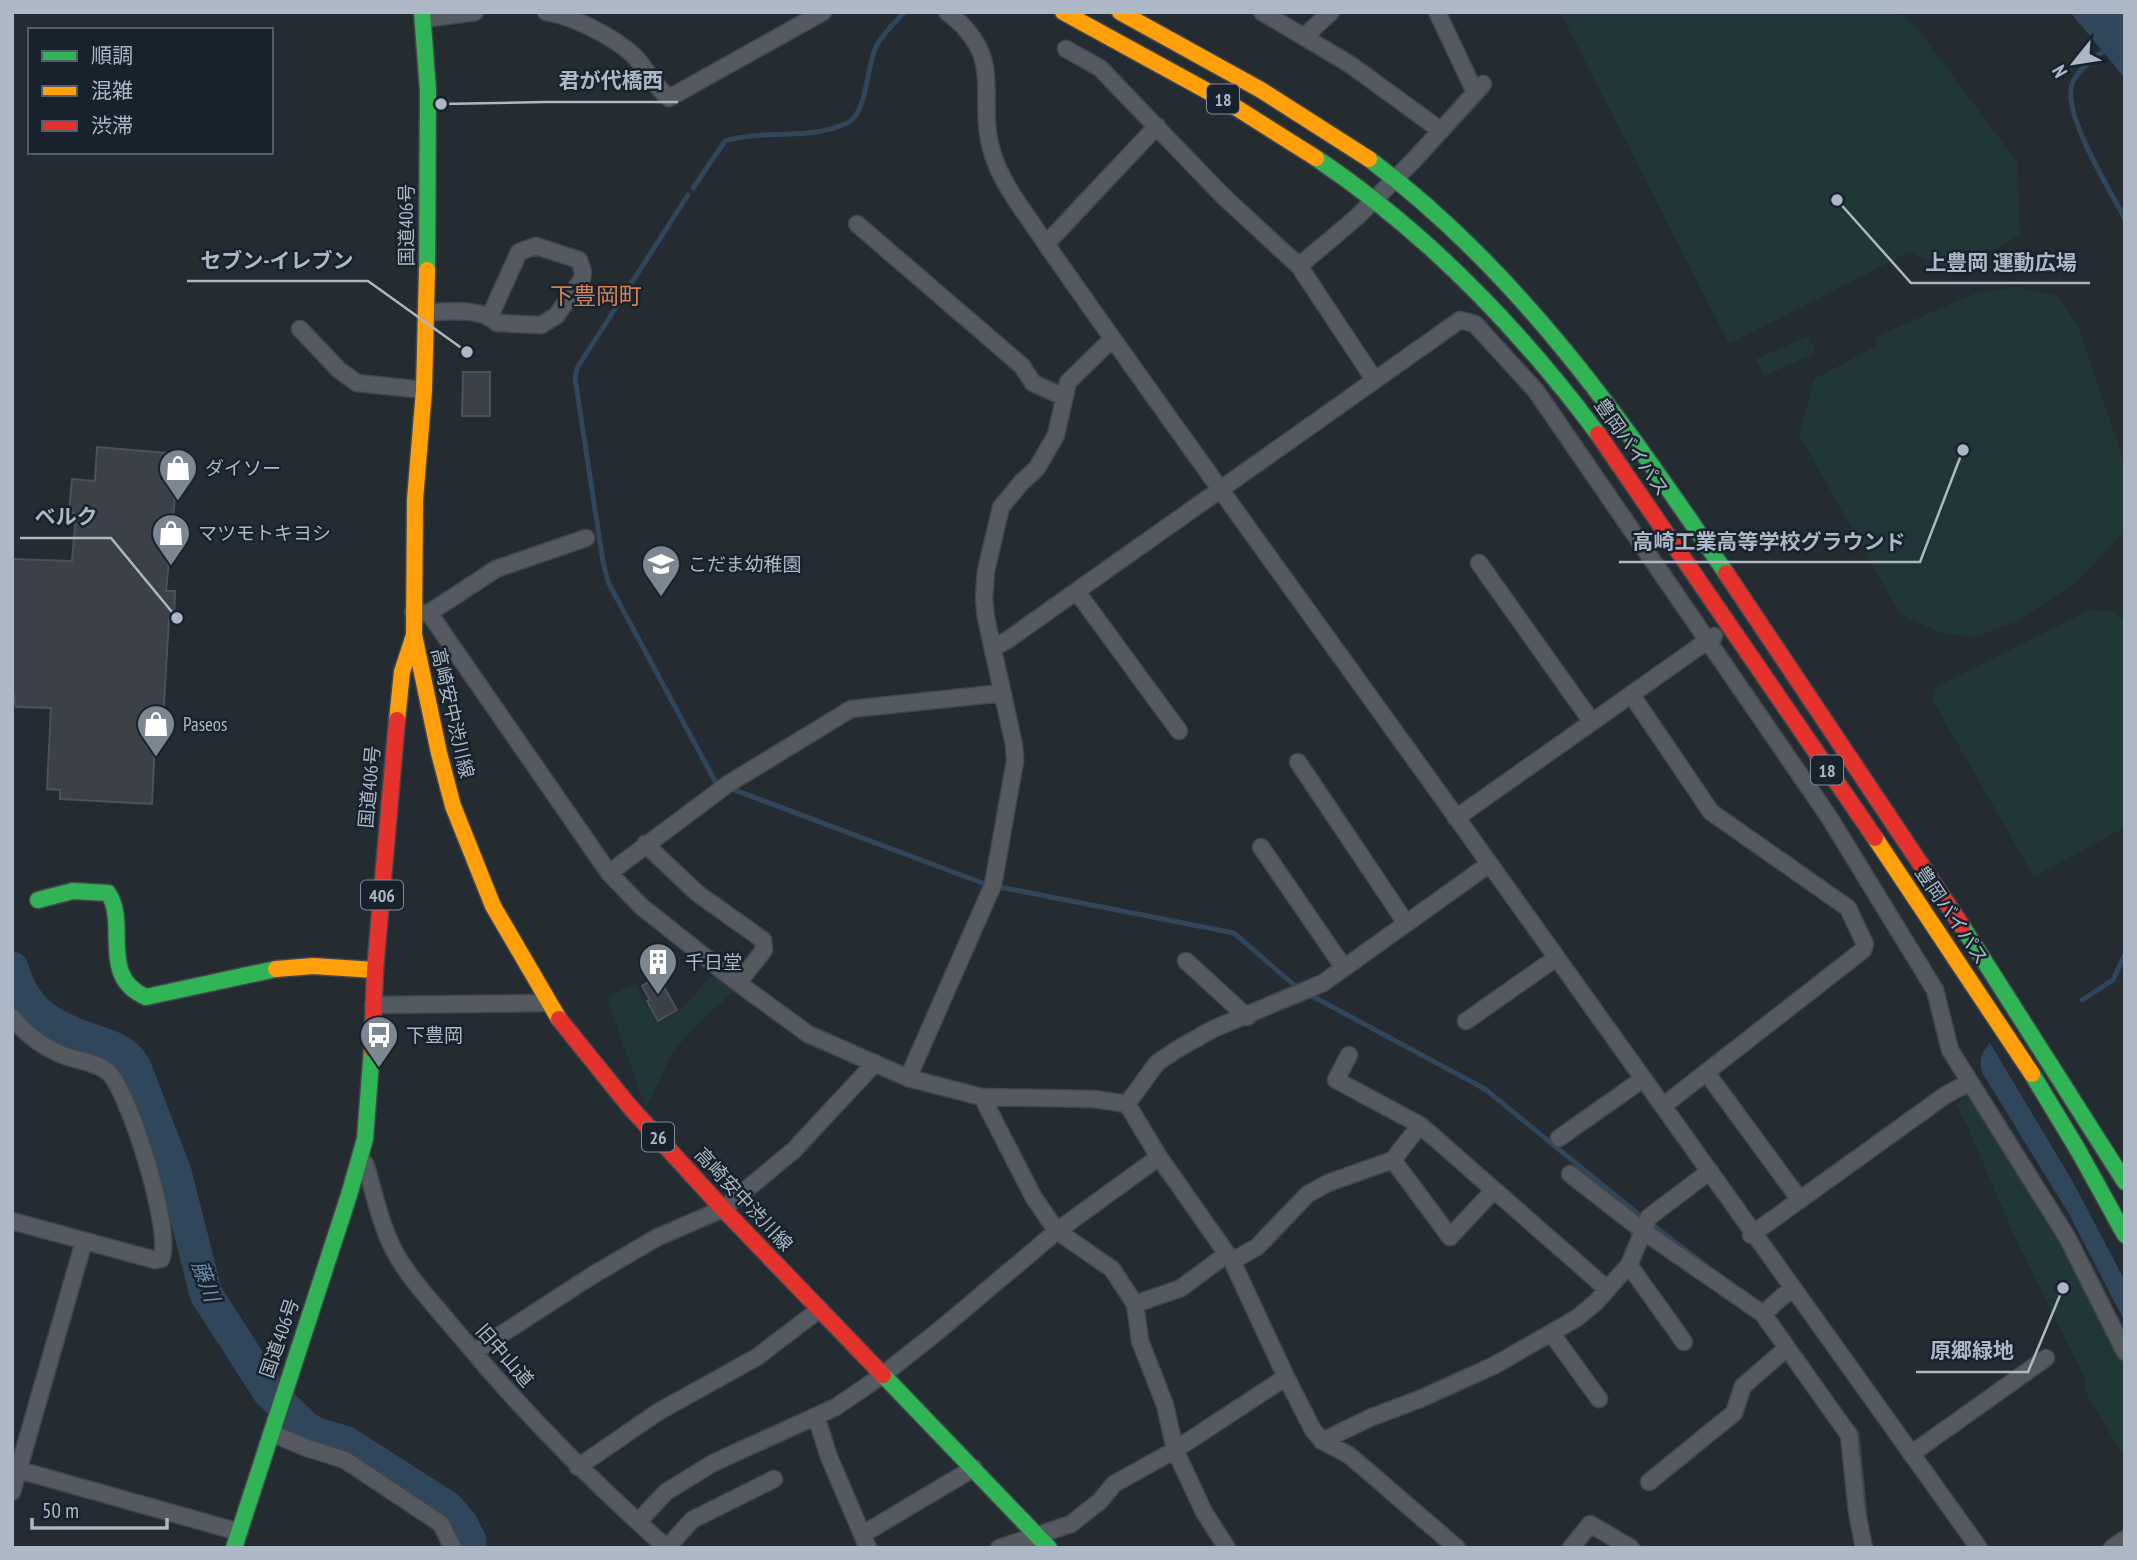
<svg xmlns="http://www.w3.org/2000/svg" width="2137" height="1560" font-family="'PT Sans Narrow','Noto Sans JP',sans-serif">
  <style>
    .green { fill: #213637 }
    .water { fill: #30465b }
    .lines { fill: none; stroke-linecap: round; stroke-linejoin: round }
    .stream { stroke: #30465b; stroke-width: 5 }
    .river { stroke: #30465b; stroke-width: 33 }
    .building { fill: #3b4146; stroke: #4b525a; stroke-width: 2 }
    .street-casing { stroke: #42474c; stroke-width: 19 }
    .fast-casing { stroke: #42474c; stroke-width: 19 }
    .slow-casing { stroke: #42474c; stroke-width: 19 }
    .jam-casing { stroke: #42474c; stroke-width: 19 }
    .street { stroke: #545a60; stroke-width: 16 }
    .fast { stroke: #30b455; stroke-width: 16 }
    .slow { stroke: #ff9f0a; stroke-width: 16 }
    .jam { stroke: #e5322d; stroke-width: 16 }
    .labels { text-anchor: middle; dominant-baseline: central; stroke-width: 5; stroke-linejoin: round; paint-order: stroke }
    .shield { fill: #18222c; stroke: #808b97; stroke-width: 2 }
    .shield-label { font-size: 18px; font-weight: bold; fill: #acb8c5 }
    .street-label { font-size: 19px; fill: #acb8c5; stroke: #18222c }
    .poi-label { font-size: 19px; fill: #acb8c5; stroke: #18222c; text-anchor: start }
    .water-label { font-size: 21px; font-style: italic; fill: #6b8caa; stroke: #18222c }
    .quarter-label { font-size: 23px; fill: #d78054; stroke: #18222c }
    .leader { fill: none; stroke: #acb8c5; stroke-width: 2.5 }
    .callout-dot { fill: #acb8c5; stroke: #18222c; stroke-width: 2.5 }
    .callout-label { font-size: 21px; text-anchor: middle; font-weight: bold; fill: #acb8c5; stroke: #18222c; stroke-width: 5; stroke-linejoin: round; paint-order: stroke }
  </style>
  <rect width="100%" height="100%" fill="#242b31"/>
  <path class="green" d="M1560,12H1894L1915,25L2017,162L2020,235L1954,271L1909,252L1729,344Z
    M2017,287L2058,296L2078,326L2125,464V525L2121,535L2078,581L2016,622L1975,637L1941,633L1900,614L1799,435L1814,379L1878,345L1875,337L1976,293Z
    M1809,336L1816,353L1764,376L1756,359Z
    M2089,610L2113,611L2125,621V827L2034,877L1933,701L1934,688Z
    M716,977L733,992L693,1029L673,1052L646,1108L606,997L635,984L658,1024L680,1011L709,978Z
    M1969,1092L2028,1182L2070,1258L2125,1365V1459L2085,1391L2086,1381L2012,1231L1966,1123L1956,1105Z"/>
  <path class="water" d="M2070,12H2125V78Z
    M1990,1043L2073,1182L2125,1281V1322L2069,1214L1983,1074C1978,1061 1981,1053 1990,1043Z"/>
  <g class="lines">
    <path class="stream" d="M2106,49C2095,58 2077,70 2072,84C2062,114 2110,190 2125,219
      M693,188L725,141C764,129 810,141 847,123C868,114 866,64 877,45C884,32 895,22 905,12
      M688,195L577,368L575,378L603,562L608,582L716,783L985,884
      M1000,887L1234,933L1294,985L1312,996L1485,1089L1638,1214L1707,1266
      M2082,1000L2113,980L2125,954
      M1853,1428L1857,1433L1865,1514"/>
    <path class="river" d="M12,968C26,1015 52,1026 94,1041C106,1045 120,1049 129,1059C132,1062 135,1068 137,1073L175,1172L206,1294L269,1392L306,1428L317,1434L345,1442L448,1508L461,1523L470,1541V1548"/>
  </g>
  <path class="building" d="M463,372H490V416H462Z
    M97,447L179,454L166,591H175L174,620L169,618L163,721H156L152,804L60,799V790L47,789L51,708L16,707L12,685V559L72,561L76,514L69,513L72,479L95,481Z
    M658,977L677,1010L658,1021L647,1001L650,1000L642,986Z"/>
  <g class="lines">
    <defs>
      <path id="street" d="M546,12C571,15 616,38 634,56C647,69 654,86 669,98L823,12
        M947,12C1009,59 974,96 993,155C1003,187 1028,216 1046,244C1180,436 1318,624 1454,814C1628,1059 1802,1304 1979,1548
        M1262,12L1351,65L1440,130
        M1437,12L1475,92
        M423,19L475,12
        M1305,36L1331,12
        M1066,49L1100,68L1223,196L1299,266L1374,379
        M857,224L1022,366L1033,383L1064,397
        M1046,244L1157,126
        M1299,266L1357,217L1415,159L1483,84
        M427,312C448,312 481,307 497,323L541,325L556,316L582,279L583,272L579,260L536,246L519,252L490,316
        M300,329L339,370L357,383L424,390
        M1479,563L1592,722
        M1077,592L1179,731
        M413,612L429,613L609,873L642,907L738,983L808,1034L908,1078L982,1097L1094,1099L1127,1104L1157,1063L1176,1050L1213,1029L1323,983L1488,865
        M429,613L496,569L586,538
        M994,647L1006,641L1460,320L1475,324L1536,391L1829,817L1935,990L1950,1050L2067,1237L2125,1352
        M1631,694L1711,812L1848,908L1865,944L1863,950L1663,1106
        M1298,762L1406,923
        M1456,818L1714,636
        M645,844L697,893L763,940L764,950L738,983
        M1261,847L1344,968
        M609,873L728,784L851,709L1003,693
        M1186,961L1247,1017
        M373,1005L548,1003
        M12,1017C27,1036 46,1049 68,1057C81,1061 97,1063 108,1072C129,1090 174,1236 161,1259L155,1260L12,1221
        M1466,1021L1556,958
        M1349,1055L1336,1080L1420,1125
        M1706,1072L1800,1200
        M908,1078L993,885L1015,761L1014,745L986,618L984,598L986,571L1001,507L1021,483L1037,468L1056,435L1068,382L1112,339
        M982,1097L1034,1198L1057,1231L1112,1269L1135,1304L1140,1341L1165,1405L1175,1450L1204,1512L1227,1548
        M1127,1104L1159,1157L1232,1261L1286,1377L1313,1430L1322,1441L1349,1455L1457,1548
        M1559,1138L1643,1079
        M362,1159L366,1166C375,1196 381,1228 397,1256C413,1283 436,1307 456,1331C520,1409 591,1481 667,1548
        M1393,1160L1450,1237L1494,1190
        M1570,1174L1643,1231L1763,1314
        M1751,1235L1947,1094L1969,1083
        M1232,1261L1257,1247L1308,1194L1328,1183L1393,1160L1420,1125L1607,1289
        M1629,1265L1684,1342
        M1791,1289L1763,1314L1849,1435L1857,1512L1864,1548
        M1135,1304L1181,1288L1227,1254
        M1552,1334L1599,1399
        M474,1352L593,1275L658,1237L723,1209L794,1150L875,1063
        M816,1416L829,1457L868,1548
        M271,1433L307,1448L345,1460L441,1524L453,1548
        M1322,1441L1372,1417L1420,1399L1495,1365L1577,1318L1596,1302L1629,1265L1649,1217L1710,1171
        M1911,1454L2046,1358
        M578,1467L658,1412L757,1357L820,1309
        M12,1468L239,1532
        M1649,1482L1734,1413L1743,1386L1787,1348
        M12,1492L84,1241
        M638,1522L666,1492L713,1463L836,1407L884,1374L942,1328L1057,1231L1159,1157
        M863,1534L974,1468
        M667,1548L692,1520L774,1479
        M999,1548L1071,1524L1100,1501L1114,1484L1175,1450L1286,1377
        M1571,1548L1590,1524L1631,1548
        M2112,1548L2125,1539"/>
      <path id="fast" d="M422,12L428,90L427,270
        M1316,158C1426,232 1519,328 1598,434
        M1369,159C1518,270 1623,421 1726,573
        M38,900L73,891L108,893C129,923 98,977 146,997L276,969
        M1962,926L2125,1182
        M2032,1074L2078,1150L2125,1235
        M883,1375L1049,1548
        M234,1548L349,1195L365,1139L372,1049"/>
      <path id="slow" d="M1063,12L1229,103L1316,158
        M1120,12L1261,90L1369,159
        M414,635L439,753L453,806L493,906L559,1019
        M397,720L402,672L414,635L415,500L424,390L427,270
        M1875,838L2032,1074
        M276,969L313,966L375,970"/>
      <path id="jam" d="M1598,434L1875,838
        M1726,573L1962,926
        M559,1019L630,1107L723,1209L883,1375
        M372,1049L375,970L397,720"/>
    </defs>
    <use href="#street" class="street-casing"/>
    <use href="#fast" class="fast-casing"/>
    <use href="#slow" class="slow-casing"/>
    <use href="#jam" class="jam-casing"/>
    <use href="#street" class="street"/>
    <use href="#fast" class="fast"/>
    <use href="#slow" class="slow"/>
    <use href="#jam" class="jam"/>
  </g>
  <defs>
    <symbol id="shop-pin" viewBox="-11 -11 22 30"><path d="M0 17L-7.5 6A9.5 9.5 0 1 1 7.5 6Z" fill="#7c8791" stroke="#18222c"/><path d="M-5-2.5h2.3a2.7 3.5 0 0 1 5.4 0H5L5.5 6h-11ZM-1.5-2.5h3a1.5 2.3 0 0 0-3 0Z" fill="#fff"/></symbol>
    <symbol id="school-pin" viewBox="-11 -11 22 30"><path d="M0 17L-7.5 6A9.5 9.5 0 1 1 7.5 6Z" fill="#7c8791" stroke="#18222c"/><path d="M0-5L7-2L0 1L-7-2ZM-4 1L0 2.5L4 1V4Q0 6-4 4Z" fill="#fff"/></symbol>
    <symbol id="building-pin" viewBox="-11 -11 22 30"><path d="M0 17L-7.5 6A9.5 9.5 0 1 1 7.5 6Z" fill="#7c8791" stroke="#18222c"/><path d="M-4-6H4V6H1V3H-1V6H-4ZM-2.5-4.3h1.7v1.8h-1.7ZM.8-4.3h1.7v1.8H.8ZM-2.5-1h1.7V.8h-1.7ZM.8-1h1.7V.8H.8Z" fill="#fff"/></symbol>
    <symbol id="bus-pin" viewBox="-11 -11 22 30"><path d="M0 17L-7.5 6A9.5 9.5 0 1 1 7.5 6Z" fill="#7c8791" stroke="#18222c"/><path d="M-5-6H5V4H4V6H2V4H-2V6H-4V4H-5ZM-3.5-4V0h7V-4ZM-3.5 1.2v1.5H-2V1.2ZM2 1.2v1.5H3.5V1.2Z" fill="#fff"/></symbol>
  </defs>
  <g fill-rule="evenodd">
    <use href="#shop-pin" x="156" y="446" width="44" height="60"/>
    <use href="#shop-pin" x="149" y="511" width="44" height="60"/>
    <use href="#school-pin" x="639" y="542" width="44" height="60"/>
    <use href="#shop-pin" x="134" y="702" width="44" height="60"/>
    <use href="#building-pin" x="636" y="940" width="44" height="60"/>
    <use href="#bus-pin" x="357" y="1013" width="44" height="60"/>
  </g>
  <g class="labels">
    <g class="shield">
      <rect x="1207" y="84.5" width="32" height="29" rx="5"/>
      <rect x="1811" y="755.5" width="32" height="29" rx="5"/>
      <rect x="361" y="880.5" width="42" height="29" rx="5"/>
      <rect x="642" y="1122.5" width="32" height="29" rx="5"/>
    </g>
    <g class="shield-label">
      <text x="1223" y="99">18</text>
      <text x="1827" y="770">18</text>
      <text x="382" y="895">406</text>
      <text x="658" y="1137">26</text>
    </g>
    <g class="street-label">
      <text transform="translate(406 225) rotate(-90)">国道406号</text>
      <text transform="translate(1632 447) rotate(55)">豊岡バイパス</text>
      <text transform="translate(453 713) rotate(77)">高崎安中渋川線</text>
      <text transform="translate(369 787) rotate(-85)">国道406号</text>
      <text transform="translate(1952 915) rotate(56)">豊岡バイパス</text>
      <text transform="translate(744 1199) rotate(47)">高崎安中渋川線</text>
      <text transform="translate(279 1338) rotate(-71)">国道406号</text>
      <text transform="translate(505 1355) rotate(49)">旧中山道</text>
    </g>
    <g class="poi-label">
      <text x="205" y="468">ダイソー</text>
      <text x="198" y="533">マツモトキヨシ</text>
      <text x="688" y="564">こだま幼稚園</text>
      <text x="183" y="724">Paseos</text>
      <text x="685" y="962">千日堂</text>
      <text x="406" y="1035">下豊岡</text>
    </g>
    <g class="water-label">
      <text transform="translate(206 1281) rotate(70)">藤川</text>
    </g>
    <g class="quarter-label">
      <text x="596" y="295">下豊岡町</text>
    </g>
  </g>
  <path class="leader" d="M441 104L545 102H678M467 352L368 281H187M1837 200L1911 283H2090M177 618L111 538H20M1963 450L1920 562H1619M2063 1288L2028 1372H1916"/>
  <g class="callout-dot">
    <circle cx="441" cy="104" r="7"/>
    <circle cx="467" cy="352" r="7"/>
    <circle cx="1837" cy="200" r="7"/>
    <circle cx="177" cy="618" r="7"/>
    <circle cx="1963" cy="450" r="7"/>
    <circle cx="2063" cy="1288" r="7"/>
  </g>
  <g class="callout-label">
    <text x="611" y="88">君が代橋西</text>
    <text x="277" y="268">セブン-イレブン</text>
    <text x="2001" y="270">上豊岡 運動広場</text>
    <text x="66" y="524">ベルク</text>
    <text x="1769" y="549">高崎工業高等学校グラウンド</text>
    <text x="1972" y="1358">原郷緑地</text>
  </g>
  <rect width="2137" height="1560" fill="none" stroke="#acb8c5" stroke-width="28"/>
  <rect x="28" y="28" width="245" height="126" fill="#18222c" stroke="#535e69" stroke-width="2"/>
  <rect x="42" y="51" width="35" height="10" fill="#30b455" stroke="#535e69" stroke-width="2"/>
  <text x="91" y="63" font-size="21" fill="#acb8c5">順調</text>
  <rect x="42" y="86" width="35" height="10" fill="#ff9f0a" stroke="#535e69" stroke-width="2"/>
  <text x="91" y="98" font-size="21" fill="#acb8c5">混雑</text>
  <rect x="42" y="121" width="35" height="10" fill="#e5322d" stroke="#535e69" stroke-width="2"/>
  <text x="91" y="133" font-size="21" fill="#acb8c5">渋滞</text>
  <g transform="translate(2074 63) rotate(240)" stroke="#18222c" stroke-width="5" paint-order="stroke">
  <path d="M0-5L12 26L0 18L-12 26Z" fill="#acb8c5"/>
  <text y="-10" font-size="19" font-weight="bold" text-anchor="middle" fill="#acb8c5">N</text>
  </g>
  <path d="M32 1518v10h135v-10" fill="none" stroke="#acb8c5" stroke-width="3.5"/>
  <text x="42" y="1518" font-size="21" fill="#acb8c5" stroke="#18222c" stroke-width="5" paint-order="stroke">50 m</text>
</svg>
